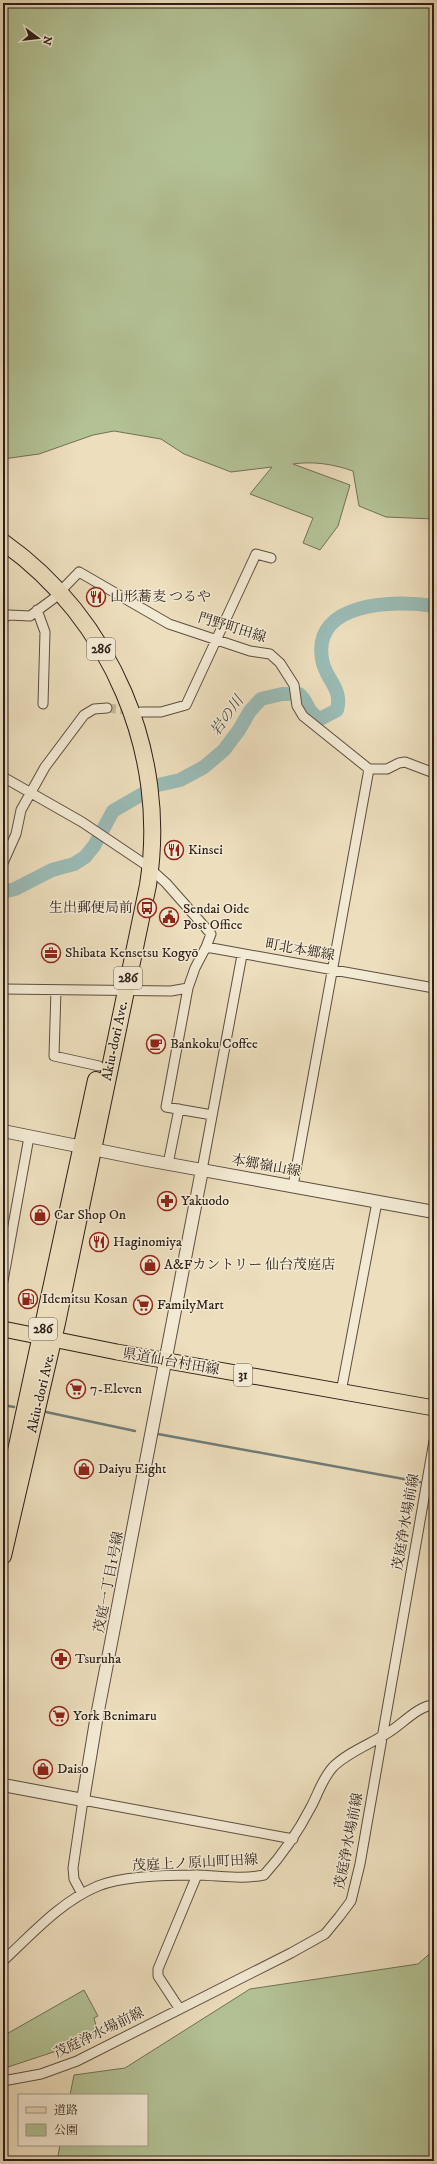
<svg xmlns="http://www.w3.org/2000/svg" width="437" height="2164" font-family="'IM FELL DW Pica','Noto Serif JP',serif">
  <style>
    .green { fill: #b3c295; stroke: #707056 }
    .lines { fill: none; stroke-linecap: round; stroke-linejoin: round }
    .stream { stroke: #6e7c76; stroke-width: 2.5 }
    .river { stroke: #9abbb5; stroke-width: 14 }
    .minor-tunnel { stroke: #c6b89c; stroke-width: 9; stroke-dasharray: 9 4.5; stroke-linecap: butt }
    .minor-casing { stroke: #5c4e41; stroke-width: 11 }
    .tertiary-casing { stroke: #5c4e41; stroke-width: 14 }
    .primary-casing { stroke: #2c1e18; stroke-width: 17 }
    .trunk-casing { stroke: #2c1e18; stroke-width: 18 }
    .minor { stroke: #f3ead4; stroke-width: 9 }
    .tertiary { stroke: #f3ead4; stroke-width: 12 }
    .primary { stroke: #eddebd; stroke-width: 15 }
    .trunk { stroke: #eddebd; stroke-width: 16 }
    .labels { text-anchor: middle; dominant-baseline: central; stroke-width: 3; stroke-linejoin: round; paint-order: stroke }
    .shield { fill: #f3ead4; stroke: #685b50; stroke-width: 1 }
    .shield-label { font-size: 13px; font-weight: bold; fill: #2c1e18 }
    .poi-label { font-size: 14px; fill: #2c1e18; stroke: #f3ead4; text-anchor: start }
    .street-label { font-size: 14px; fill: #2c1e18; stroke: #f3ead4 }
    .water-label { font-size: 15px; font-style: italic; fill: #4d4d47; stroke: #f3ead4 }
  </style>
  <rect width="100%" height="100%" fill="#eddebd"/>
  <filter id="stains"><feTurbulence type="fractalNoise" baseFrequency=".005" numOctaves="4"/><feColorMatrix values="0 0 0 0 .2 0 0 0 0 .09 0 0 0 0 .02 0 0 0 .5 -.17"/></filter>
  <radialGradient id="worn" r=".72"><stop offset=".6" stop-color="#630" stop-opacity="0"/><stop offset="1" stop-color="#630" stop-opacity=".3"/></radialGradient>
  <path class="green" d="M3,3H434V519L386,517L359,506L353,471C333,464 313,461 293,464L350,485L338,526L320,550L303,543L313,518L250,494L272,467L231,472L184,454L161,439L114,431L93,435L39,454L3,459Z
    M434,1950V2161H57L60,2145H147V2095H70L74,2075L125,2068L250,1989L418,1964Z
    M84,1990L98,2016L94,2018L99,2037L5,2068L3,2063V2036Z"/>
  <g class="lines">
    <path class="stream" d="M3,1405L14,1407
      M46,1412L135,1431
      M158,1434L420,1482"/>
    <path class="river" d="M3,892L15,889L52,870L74,864L85,857L94,846L113,811L158,785L180,780L204,767L224,750L239,730L250,711L261,699L282,694H299C310,704 305,710 320,719L337,710C343,687 325,680 322,659C312,601 396,600 434,606"/>
    <path class="minor-tunnel" d="M107,708L133,711"/>
    <defs>
      <path id="minor" d="M37,610L45,632L43,704
        M3,618L9,615L30,616L53,599L79,572L169,624L250,651L270,654L280,663L294,685L297,706L303,716L369,769H387L399,763L405,762L434,773
        M141,712H161L186,705L256,554L271,558
        M3,777L82,822L146,865L166,883L211,934L206,947
        M3,863L16,834L21,810L45,767L84,715L94,709L107,708
        M188,988L166,1107L212,1115
        M3,989L171,991L188,988L195,968L206,947L434,988
        M56,990L54,1056L99,1066
        M168,1164L179,1109
        M202,1170L242,955
        M293,1186L369,769
        M3,1281L29,1137
        M341,1392L377,1202
        M82,1894L74,1879L73,1868L83,1800L293,1839
        M3,1961C32,1934 60,1902 98,1886C125,1875 165,1876 194,1875C218,1875 240,1880 264,1875C283,1854 298,1832 311,1807C318,1794 322,1779 333,1767C349,1751 374,1743 392,1730C404,1722 420,1705 434,1705
        M179,2008L158,1976V1969L197,1875
        M3,2081L41,2074L77,2061L291,1953L325,1934L339,1917L351,1901L360,1864L434,1441"/>
      <path id="tertiary" d="M3,1131L147,1160L434,1212
        M3,1785L83,1800L96,1721L202,1170"/>
      <path id="primary" d="M3,1329L117,1352L434,1408"/>
      <path id="trunk" d="M3,542C111,618 169,754 148,885L57,1323L3,1556
        M3,1511L96,1080"/>
    </defs>
    <use href="#minor" class="minor-casing"/>
    <use href="#tertiary" class="tertiary-casing"/>
    <use href="#primary" class="primary-casing"/>
    <use href="#trunk" class="trunk-casing"/>
    <use href="#minor" class="minor"/>
    <use href="#tertiary" class="tertiary"/>
    <use href="#primary" class="primary"/>
    <use href="#trunk" class="trunk"/>
  </g>
  <defs>
    <symbol id="restaurant-ring" viewBox="-11 -11 22 22"><circle r="9.5" fill="#f3ead4" stroke="#8f2418" stroke-width="1.5"/><path d="M-5-6h1v4h1v-4h1v4h1v-4h1v5L-1.5 .5V6h-2V.5L-5-1ZM5-6V6H3V1.5H1.5Q1.5-4 5-6Z" fill="#8f2418"/></symbol>
    <symbol id="bus-ring" viewBox="-11 -11 22 22"><circle r="9.5" fill="#f3ead4" stroke="#8f2418" stroke-width="1.5"/><path d="M-5-6H5V4H4V6H2V4H-2V6H-4V4H-5ZM-3.5-4V0h7V-4ZM-3.5 1.2v1.5H-2V1.2ZM2 1.2v1.5H3.5V1.2Z" fill="#8f2418"/></symbol>
    <symbol id="civic-ring" viewBox="-11 -11 22 22"><circle r="9.5" fill="#f3ead4" stroke="#8f2418" stroke-width="1.5"/><path d="M-.6-6.5H3V-4.5H.6V-3L4-1V1h2V6H-6V1h2V-1L-.6-3ZM-1.2 2.5V6h2.4V2.5Z" fill="#8f2418"/></symbol>
    <symbol id="office-ring" viewBox="-11 -11 22 22"><circle r="9.5" fill="#f3ead4" stroke="#8f2418" stroke-width="1.5"/><path d="M-6-3h4V-5.5h4V-3h4V5H-6ZM-1-4.5V-3h2v-1.5ZM-6 0V1H6V0Z" fill="#8f2418"/></symbol>
    <symbol id="cafe-ring" viewBox="-11 -11 22 22"><circle r="9.5" fill="#f3ead4" stroke="#8f2418" stroke-width="1.5"/><path d="M-5.5-4.5H6V0H3Q3 3.5 0 3.5H-2.5Q-5.5 3.5-5.5 0ZM3-3.2v2h1.7v-2ZM-6 4.5H4V6H-6Z" fill="#8f2418"/></symbol>
    <symbol id="pharmacy-ring" viewBox="-11 -11 22 22"><circle r="9.5" fill="#f3ead4" stroke="#8f2418" stroke-width="1.5"/><path d="M-2-6h4v4h4v4h-4v4h-4v-4h-4v-4h4Z" fill="#8f2418"/></symbol>
    <symbol id="shop-ring" viewBox="-11 -11 22 22"><circle r="9.5" fill="#f3ead4" stroke="#8f2418" stroke-width="1.5"/><path d="M-5-2.5h2.3a2.7 3.5 0 0 1 5.4 0H5L5.5 6h-11ZM-1.5-2.5h3a1.5 2.3 0 0 0-3 0Z" fill="#8f2418"/></symbol>
    <symbol id="fuel-ring" viewBox="-11 -11 22 22"><circle r="9.5" fill="#f3ead4" stroke="#8f2418" stroke-width="1.5"/><path d="M-5.5-6h7V0h2V4h1.3V-2.5L3-4.5l.8-.8L6-3V5H2.5V1h-1V6h-7ZM-4.2-4.7v3.2H.2V-4.7Z" fill="#8f2418"/></symbol>
    <symbol id="supermarket-ring" viewBox="-11 -11 22 22"><circle r="9.5" fill="#f3ead4" stroke="#8f2418" stroke-width="1.5"/><path d="M-6-5.5h2.5l.6 2H6L4.5 2H-2.5L-4.4-4H-6ZM-1.5 3.2a1.3 1.3 0 1 0 .1 0ZM3 3.2a1.3 1.3 0 1 0 .1 0Z" fill="#8f2418"/></symbol>
  </defs>
  <g fill-rule="evenodd">
    <use href="#restaurant-ring" x="85" y="586" width="22" height="22"/>
    <use href="#restaurant-ring" x="163" y="839" width="22" height="22"/>
    <use href="#bus-ring" x="136" y="897" width="22" height="22"/>
    <use href="#civic-ring" x="158" y="906" width="22" height="22"/>
    <use href="#office-ring" x="40" y="942" width="22" height="22"/>
    <use href="#cafe-ring" x="145" y="1033" width="22" height="22"/>
    <use href="#pharmacy-ring" x="156" y="1190" width="22" height="22"/>
    <use href="#shop-ring" x="29" y="1204" width="22" height="22"/>
    <use href="#restaurant-ring" x="88" y="1231" width="22" height="22"/>
    <use href="#shop-ring" x="139" y="1254" width="22" height="22"/>
    <use href="#fuel-ring" x="17" y="1288" width="22" height="22"/>
    <use href="#supermarket-ring" x="132" y="1294" width="22" height="22"/>
    <use href="#supermarket-ring" x="65" y="1378" width="22" height="22"/>
    <use href="#shop-ring" x="73" y="1458" width="22" height="22"/>
    <use href="#pharmacy-ring" x="50" y="1648" width="22" height="22"/>
    <use href="#supermarket-ring" x="48" y="1705" width="22" height="22"/>
    <use href="#shop-ring" x="32" y="1758" width="22" height="22"/>
  </g>
  <g class="labels">
    <g class="shield">
      <rect x="87" y="638" width="28" height="22" rx="3"/>
      <rect x="114" y="967" width="28" height="22" rx="3"/>
      <rect x="29" y="1318" width="28" height="22" rx="3"/>
      <rect x="234" y="1364" width="18" height="22" rx="3"/>
    </g>
    <g class="shield-label">
      <text x="101" y="649">286</text>
      <text x="128" y="978">286</text>
      <text x="43" y="1329">286</text>
      <text x="243" y="1375">31</text>
    </g>
    <g class="poi-label">
      <text x="110" y="597">山形蕎麦 つるや</text>
      <text x="188" y="850">Kinsei</text>
      <text x="133" y="908" text-anchor="end">生出郵便局前</text>
      <text x="183" y="909">Sendai Oide<tspan x="183" dy="16">Post Office</tspan></text>
      <text x="65" y="953">Shibata Kensetsu Kogyō</text>
      <text x="170" y="1044">Bankoku Coffee</text>
      <text x="181" y="1201">Yakuodo</text>
      <text x="54" y="1215">Car Shop On</text>
      <text x="113" y="1242">Haginomiya</text>
      <text x="164" y="1265">A&amp;Fカントリー 仙台茂庭店</text>
      <text x="42" y="1299">Idemitsu Kosan</text>
      <text x="157" y="1305">FamilyMart</text>
      <text x="90" y="1389">7-Eleven</text>
      <text x="98" y="1469">Daiyu Eight</text>
      <text x="75" y="1659">Tsuruha</text>
      <text x="73" y="1716">York Benimaru</text>
      <text x="57" y="1769">Daiso</text>
    </g>
    <g class="street-label">
      <text transform="translate(232 628) rotate(17)">門野町田線</text>
      <text transform="translate(300 950) rotate(10)">町北本郷線</text>
      <text transform="translate(115 1041) rotate(-78)">Akiu-dori Ave.</text>
      <text transform="translate(266 1166) rotate(10)">本郷嶺山線</text>
      <text transform="translate(171 1362) rotate(10)">県道仙台村田線</text>
      <text transform="translate(41 1393) rotate(-77)">Akiu-dori Ave.</text>
      <text transform="translate(406 1522) rotate(-80)">茂庭浄水場前線</text>
      <text transform="translate(109 1582) rotate(-79)">茂庭一丁目1号線</text>
      <text transform="translate(349 1841) rotate(-79)">茂庭浄水場前線</text>
      <text transform="translate(195 1863) rotate(-3)">茂庭上ノ原山町田線</text>
      <text transform="translate(99 2033) rotate(-26)">茂庭浄水場前線</text>
    </g>
    <g class="water-label">
      <text transform="translate(227 716) rotate(-54)">岩の川</text>
    </g>
  </g>
  <rect width="437" height="2164" fill="none" stroke="#eddebd" stroke-width="16"/>
  <rect x="4" y="4" width="429" height="2156" fill="none" stroke="#2c1e18" stroke-width="2"/>
  <rect x="8" y="8" width="421" height="2148" fill="none" stroke="#2c1e18"/>
  <rect x="18" y="2094" width="130" height="52" fill="#f3ead4" stroke="#a39889"/>
  <rect x="26" y="2107" width="20" height="6" fill="#eddebd" stroke="#a39889"/>
  <text x="54" y="2114" font-size="12" fill="#2c1e18">道路</text>
  <rect x="26" y="2124" width="20" height="12" fill="#b3c295" stroke="#a39889"/>
  <text x="54" y="2134" font-size="12" fill="#2c1e18">公園</text>
  <g transform="translate(38 38) rotate(105)" stroke="#f3ead4" stroke-width="3" paint-order="stroke">
  <path d="M0-3L7 15L0 10L-7 15Z" fill="#2c1e18"/>
  <text y="-6" font-size="11" font-weight="bold" text-anchor="middle" fill="#2c1e18">N</text>
  </g>
  <rect width="100%" height="100%" filter="url(#stains)"/>
  <rect width="100%" height="100%" fill="url(#worn)"/>
</svg>
